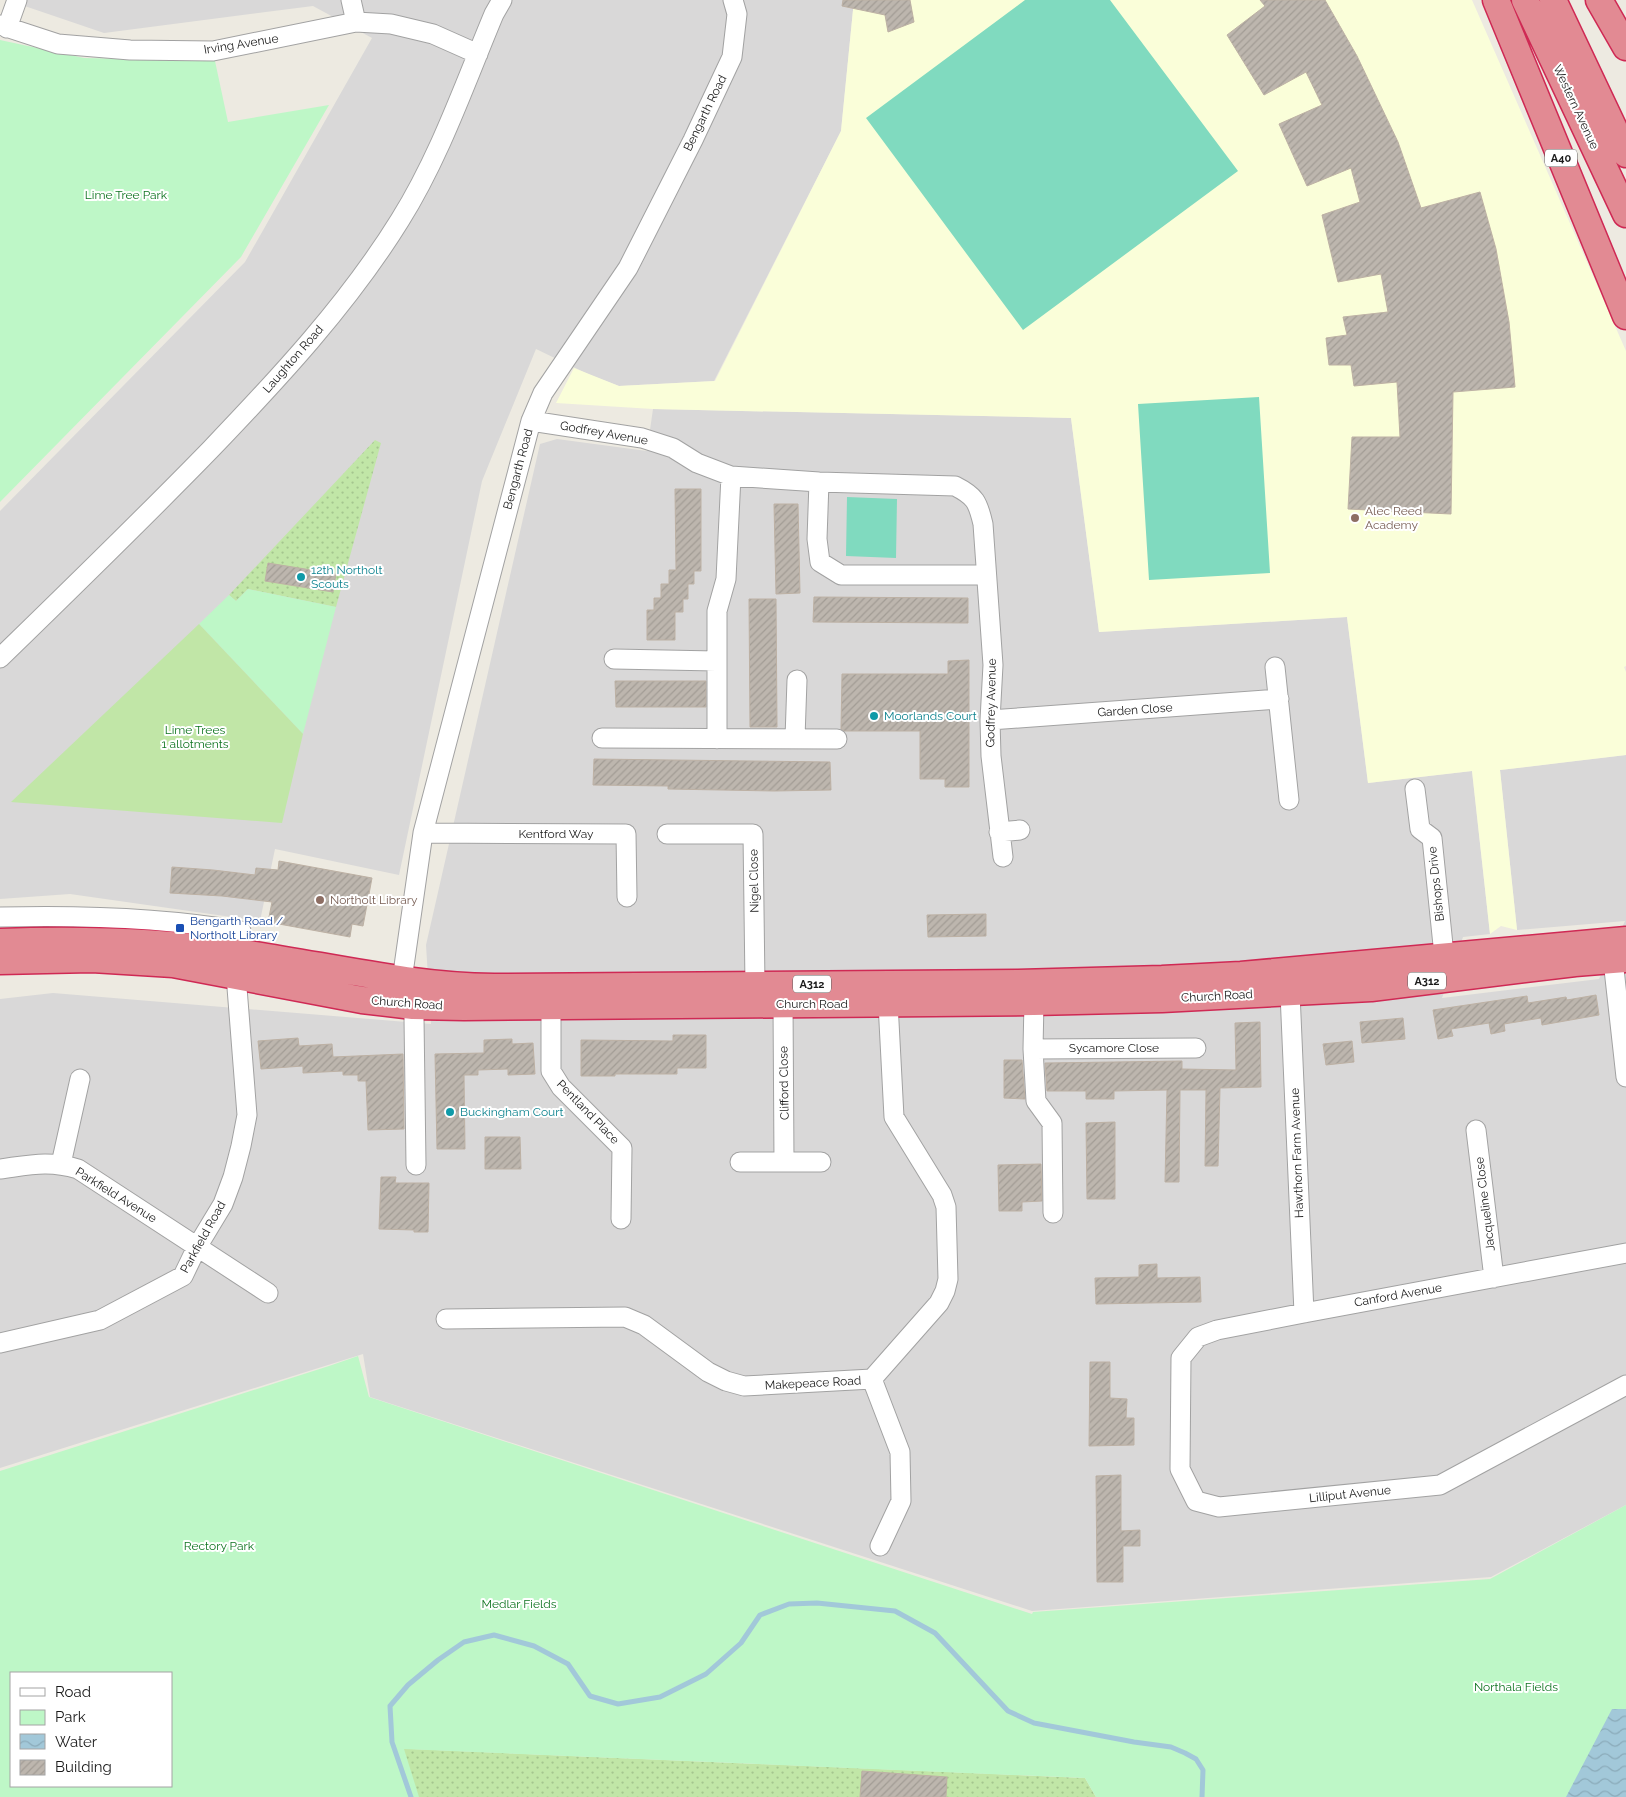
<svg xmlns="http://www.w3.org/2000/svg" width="1626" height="1797" font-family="Raleway,sans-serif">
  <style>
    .residential { fill: #d9d8d8 }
    .education { fill: #fafed9 }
    .grass { fill: url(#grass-dots) }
    .park { fill: #bef7c7; fill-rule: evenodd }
    .garden { fill: #c1e6a7 }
    .pitch { fill: #80dabf }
    .water { fill: url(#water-waves) }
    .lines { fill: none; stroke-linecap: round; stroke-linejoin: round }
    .stream { stroke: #a2c8d9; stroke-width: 5 }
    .building { fill: url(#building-hatch); stroke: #bdb1a4 }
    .minor-casing { stroke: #a2a2a2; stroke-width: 21 }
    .highway-casing { stroke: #cf2954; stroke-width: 29 }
    .minor { stroke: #fff; stroke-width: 19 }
    .highway { stroke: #e28a93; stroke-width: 26 }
    .education-dot { fill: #8d6e63; stroke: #fff; stroke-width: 2 }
    .culture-dot { fill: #0f9aa8; stroke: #fff; stroke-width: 2 }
    .transit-dot { fill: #1a4fb4; stroke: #fff; stroke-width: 2 }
    .labels { text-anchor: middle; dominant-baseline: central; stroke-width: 4; stroke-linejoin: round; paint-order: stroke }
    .shield { fill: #fff; stroke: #5f5f5f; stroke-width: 1 }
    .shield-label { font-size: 11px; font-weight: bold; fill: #1b1b1b }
    .street-label { font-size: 12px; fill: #1b1b1b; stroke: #fff }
    .park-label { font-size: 12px; fill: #0e7420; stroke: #fff }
    .education-label { font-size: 12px; fill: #785e54; stroke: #fff; text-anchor: start }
    .culture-label { font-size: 12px; fill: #0d838f; stroke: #fff; text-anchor: start }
    .transit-label { font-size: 12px; fill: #164399; stroke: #fff; text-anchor: start }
  </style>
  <defs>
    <pattern id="grass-dots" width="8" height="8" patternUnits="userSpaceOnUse" patternTransform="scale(1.25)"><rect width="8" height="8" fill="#c1e6a7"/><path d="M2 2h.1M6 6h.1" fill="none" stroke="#a5c58f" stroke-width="1.8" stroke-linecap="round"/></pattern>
    <pattern id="water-waves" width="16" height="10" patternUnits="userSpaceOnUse" patternTransform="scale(1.25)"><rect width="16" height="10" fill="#a2c8d9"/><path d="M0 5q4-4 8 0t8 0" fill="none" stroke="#8babba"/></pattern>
    <pattern id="building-hatch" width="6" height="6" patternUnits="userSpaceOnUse" patternTransform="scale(1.25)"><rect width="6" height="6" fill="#bdb6ae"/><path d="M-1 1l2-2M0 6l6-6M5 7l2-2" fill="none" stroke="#a29c95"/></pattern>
  </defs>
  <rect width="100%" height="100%" fill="#edeae1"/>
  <path class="residential" d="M7,0H854L841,131L714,381L619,386L590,375L536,349L482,481L399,875L275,849L260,921L70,894L0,899V511L245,262L372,38L313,6L104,33Z
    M653,409L1071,418L1099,632L1347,617L1368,783L1472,771L1490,934L1463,937L1442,998L1599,979L1625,921L1517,930L1500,770L1626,755V1505L1491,1577L1032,1611L370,1397L363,1354L0,1468V999L53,993L431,1024L426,945L540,444L557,439L647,451Z"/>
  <path class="education" d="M854,0H1472L1626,351V666L1624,667L1626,672V755L1500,770L1517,930L1501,926L1490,934L1472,771L1368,783L1347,617L1099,632L1071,418L653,409L556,403L574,368L619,386L715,381L841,131Z"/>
  <path class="grass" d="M375,440L381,443L336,607L248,589L236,601L229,595Z
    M389,1748L1085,1778L1096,1797H407Z"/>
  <path class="park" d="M0,40L84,58L215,61L228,122L329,105L241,257L0,502Z
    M248,589L336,607L303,734L199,624L229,595L236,601Z
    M358,1356L369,1397L1032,1614L1033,1612L1490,1579L1626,1505V1797H1096L1085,1778L404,1749L419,1797H0V1471L329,1366ZM11,1673H171V1786H11Z"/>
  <path class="garden" d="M199,624L303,734L282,823L11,802Z"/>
  <path class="pitch" d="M1025,0H1110L1238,171L1023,330L866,118Z
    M1259,397L1270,573L1149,580L1138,404Z
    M847,497L897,499L896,558L846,556Z"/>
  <path class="water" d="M1612,1709H1626V1797H1566Z"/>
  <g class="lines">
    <path class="stream" d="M411,1797L392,1742L390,1706L408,1685L438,1660L464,1642L494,1635L534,1646L568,1664L590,1696L618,1704L660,1697L706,1674L741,1643L760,1615L789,1604L817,1603L895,1611L935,1633L1008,1711L1034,1723L1134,1742L1171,1747L1185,1753L1196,1759L1203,1770L1202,1797"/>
  </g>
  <path class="building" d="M843,0H910L914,22L888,32L885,15L842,6Z
    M1260,0H1325L1357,56L1398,142L1421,208L1480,192L1496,249L1509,322L1515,387L1453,392L1451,514L1348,509L1352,437H1400L1397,382L1354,386L1351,365H1329L1326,338L1347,335L1343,317L1388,312L1381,274L1338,282L1322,215L1360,202L1351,168L1307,186L1279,124L1322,105L1306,72L1264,95L1227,35L1265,6Z
    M675,489H701V571H694V584H688V599H683V612H675V640H647V610H654V598H661V584H669V570H676Z
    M774,504H798L800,593L776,594Z
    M268,563L336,574L333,592L265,581Z
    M814,597L968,598V623L813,622Z
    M749,599H776L777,727H750Z
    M969,660V787H945V779H920V731H844L841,729L842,674H948V661Z
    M615,681H706V707H616Z
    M594,759L830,762L831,790L774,791L668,789V786L593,785Z
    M279,861L372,878L363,926L352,924L350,937L268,922L272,902L222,896L170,893L172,867L213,870L255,875L256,868L278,870Z
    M986,914V936L928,937L927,915Z
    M1596,995L1599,1015L1542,1025L1541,1018L1504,1024L1505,1031L1491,1034L1489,1023L1451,1029L1453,1036L1438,1039L1433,1010L1527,996L1528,1003L1566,997L1567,1000Z
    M1403,1018L1405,1039L1362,1043L1360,1022Z
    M1260,1022L1261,1087L1220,1088L1218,1166H1205L1206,1090H1180L1179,1182H1165L1167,1090L1114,1091V1099H1086V1091H1047L1045,1063L1182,1061V1069L1236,1070L1235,1023Z
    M673,1035H706V1068H677V1074H615V1076H581V1040L673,1041Z
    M298,1038L299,1046L332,1044L333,1057L403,1054L404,1129L368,1130L366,1081H358V1075H343V1071L303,1073V1066L261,1069L258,1041Z
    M512,1039V1044L533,1043L535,1074L508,1075V1069L478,1070V1075H464L465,1149H437L435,1054L484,1053V1040Z
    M1352,1041L1354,1062L1326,1065L1323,1044Z
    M1004,1060H1022L1025,1099L1004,1098Z
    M1115,1122V1199H1087L1086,1123Z
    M485,1137H520L521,1169H485Z
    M1041,1164L1042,1201L1022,1202V1211H999L998,1165Z
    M381,1177H396L395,1183H429L428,1232H414V1230L379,1229Z
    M1157,1264V1278L1200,1277L1201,1302L1096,1304L1095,1278L1139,1277V1265Z
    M1090,1362H1110V1398L1127,1399L1126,1418H1134V1445L1089,1446Z
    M1121,1475V1531L1140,1530V1546H1123V1582H1097L1096,1476Z
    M862,1771L947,1777L946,1797H860Z"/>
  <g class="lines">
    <defs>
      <path id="minor" d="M351,0L356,22
        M0,25L58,44L130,50L213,51L356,22L391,24L433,34L478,54
        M7,28L17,0
        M531,421L642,438L673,448L697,463L731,476L819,482L955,486C975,496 978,502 983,524L993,665L990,720L991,756L1003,857
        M819,482L817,539L820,562L841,575H986
        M0,658C71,589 142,520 211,449C279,378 348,304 400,220C440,156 465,83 494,14L502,0
        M614,659L716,661
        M1275,667L1289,800
        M990,720L1279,699
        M602,738L837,739
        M795,738L797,680
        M717,739V611L726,579L731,476
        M1415,789L1420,829L1432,838L1444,955
        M999,832L1020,830
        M423,833L626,834L627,897
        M667,834H753L755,985
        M0,917C81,915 161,917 241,931
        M1613,960L1626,1077
        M402,980L423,833L531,421L543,393L628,268L693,140L732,57L737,14L733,0
        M1290,993L1304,1313
        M1034,1002L1033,1049L1036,1101L1052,1123L1053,1213
        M783,1004L784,1162
        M551,1005V1071L561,1087L622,1148L621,1219
        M414,1018L416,1165
        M1033,1049L1196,1048
        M1476,1130L1494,1278
        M740,1162H821
        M61,1164L80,1079
        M0,1169C30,1165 49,1160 78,1169L268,1293
        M1626,1253L1304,1313L1217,1330L1198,1337L1181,1358L1180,1469L1196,1501L1219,1507L1440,1485L1626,1385
        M446,1319L625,1317L644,1325L708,1372L726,1381L744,1386L872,1379L939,1303L945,1291L948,1279L946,1207L942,1195L894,1117L888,1003
        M0,1343L100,1320L183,1276L197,1247L223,1204L233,1177L241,1146L247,1115L236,975
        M872,1379L900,1452L901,1501L880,1546"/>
      <path id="highway" d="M1496,0L1626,316
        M1525,0L1626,214
        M1553,0L1626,154
        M1599,0L1626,47
        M0,942C79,939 156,941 235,952C322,964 406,986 494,987L1018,983L1162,979L1241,975L1626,940
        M0,961L92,959L173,964L362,1000L413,1006L464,1007L1034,1002L1162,999L1371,988L1575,963L1626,959"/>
    </defs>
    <use href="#minor" class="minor-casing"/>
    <use href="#highway" class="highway-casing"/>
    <use href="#minor" class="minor"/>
    <use href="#highway" class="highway"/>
  </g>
  <g class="education-dot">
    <circle cx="1355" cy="518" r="5"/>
    <circle cx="320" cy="900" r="5"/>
  </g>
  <g class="culture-dot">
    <circle cx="301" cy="577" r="5"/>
    <circle cx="874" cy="716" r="5"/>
    <circle cx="450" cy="1112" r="5"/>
  </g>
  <rect class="transit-dot" x="175" y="923" width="10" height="10" rx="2.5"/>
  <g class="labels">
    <g class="shield">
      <rect x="1545" y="149.5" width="32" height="17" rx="4"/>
      <rect x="1408" y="972.5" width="38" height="17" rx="4"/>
      <rect x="793" y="975.5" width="38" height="17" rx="4"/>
    </g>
    <g class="shield-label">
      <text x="1561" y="158">A40</text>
      <text x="1427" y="981">A312</text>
      <text x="812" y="984">A312</text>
    </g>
    <g class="street-label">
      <text transform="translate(241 44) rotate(-9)">Irving Avenue</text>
      <text transform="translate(1576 107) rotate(65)">Western Avenue</text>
      <text transform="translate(705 113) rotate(-64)">Bengarth Road</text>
      <text transform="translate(293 359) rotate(-49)">Laughton Road</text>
      <text transform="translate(604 433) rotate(10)">Godfrey Avenue</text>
      <text transform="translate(518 469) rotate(-75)">Bengarth Road</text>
      <text transform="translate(991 703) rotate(-89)">Godfrey Avenue</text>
      <text transform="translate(1135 710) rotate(-4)">Garden Close</text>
      <text x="556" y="834">Kentford Way</text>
      <text transform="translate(754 881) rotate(-91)">Nigel Close</text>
      <text transform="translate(1436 884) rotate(-96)">Bishops Drive</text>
      <text transform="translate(1217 996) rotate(-3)">Church Road</text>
      <text transform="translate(407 1003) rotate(4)">Church Road</text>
      <text x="812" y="1004">Church Road</text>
      <text x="1114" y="1048">Sycamore Close</text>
      <text transform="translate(784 1083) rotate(-91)">Clifford Close</text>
      <text transform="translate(588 1112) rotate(46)">Pentland Place</text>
      <text transform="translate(1297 1153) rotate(-92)">Hawthorn Farm Avenue</text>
      <text transform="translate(116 1195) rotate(32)">Parkfield Avenue</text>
      <text transform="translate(1485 1204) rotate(-97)">Jacqueline Close</text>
      <text transform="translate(203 1237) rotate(-61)">Parkfield Road</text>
      <text transform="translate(1398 1295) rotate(-10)">Canford Avenue</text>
      <text transform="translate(813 1383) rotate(-3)">Makepeace Road</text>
      <text transform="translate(1350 1494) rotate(-6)">Lilliput Avenue</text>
    </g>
    <g class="park-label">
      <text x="126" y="195">Lime Tree Park</text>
      <text x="195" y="730">Lime Trees<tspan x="195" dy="14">1 allotments</tspan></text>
      <text x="219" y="1546">Rectory Park</text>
      <text x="519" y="1604">Medlar Fields</text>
      <text x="1516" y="1687">Northala Fields</text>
    </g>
    <g class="education-label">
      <text x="1365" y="511">Alec Reed<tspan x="1365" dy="14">Academy</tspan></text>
      <text x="330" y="900">Northolt Library</text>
    </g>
    <g class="culture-label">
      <text x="311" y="570">12th Northolt<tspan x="311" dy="14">Scouts</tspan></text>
      <text x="884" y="716">Moorlands Court</text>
      <text x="460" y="1112">Buckingham Court</text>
    </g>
    <g class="transit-label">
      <text x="190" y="921">Bengarth Road /<tspan x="190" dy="14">Northolt Library</tspan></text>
    </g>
  </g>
  <rect x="10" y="1672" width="162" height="115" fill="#ffffff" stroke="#a4a4a4"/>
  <rect x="20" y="1688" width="25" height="8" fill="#ffffff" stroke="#a4a4a4"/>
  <text x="55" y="1697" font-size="15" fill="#1b1b1b">Road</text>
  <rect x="20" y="1710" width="25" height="15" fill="#bef7c7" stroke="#a4a4a4"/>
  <text x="55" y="1722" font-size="15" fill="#1b1b1b">Park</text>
  <rect x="20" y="1734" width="25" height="15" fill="url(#water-waves)" stroke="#a4a4a4"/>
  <text x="55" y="1747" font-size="15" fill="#1b1b1b">Water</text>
  <rect x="20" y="1760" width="25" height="15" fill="url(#building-hatch)" stroke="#a4a4a4"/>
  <text x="55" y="1772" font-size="15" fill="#1b1b1b">Building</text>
</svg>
